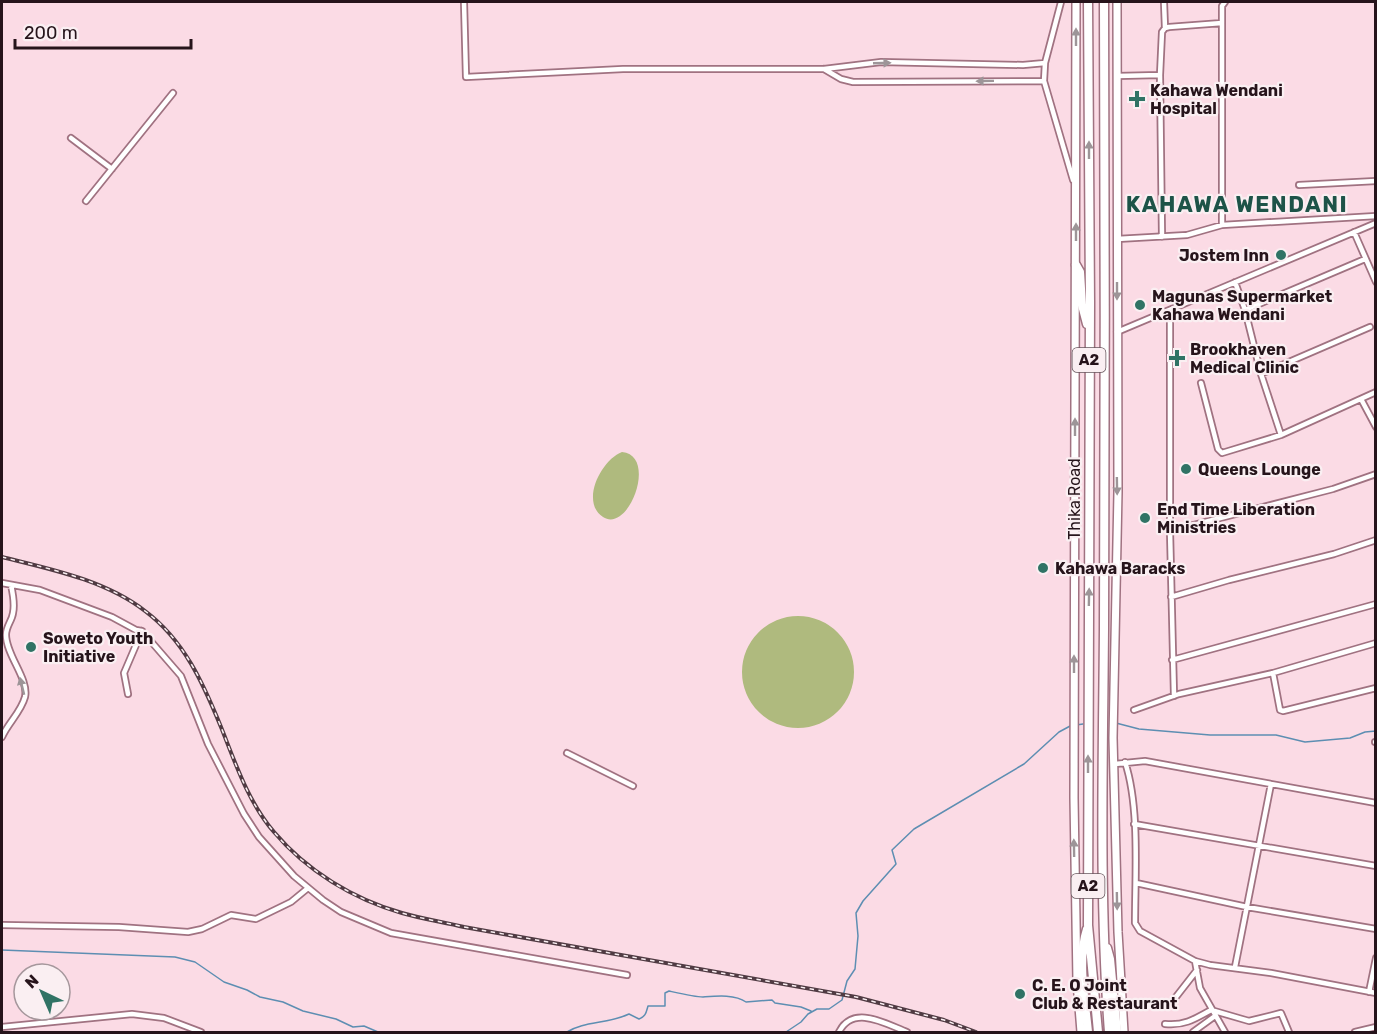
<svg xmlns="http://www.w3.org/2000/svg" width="1377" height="1034" font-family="Rubik,sans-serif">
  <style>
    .green { fill: #afba7e }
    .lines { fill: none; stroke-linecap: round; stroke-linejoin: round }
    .stream { stroke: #5d8eb2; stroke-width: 1.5 }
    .street-casing { stroke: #a07281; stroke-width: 8 }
    .secondary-casing { stroke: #a07281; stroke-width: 10 }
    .highway-casing { stroke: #a07281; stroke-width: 11 }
    .street { stroke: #fff; stroke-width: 4.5 }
    .secondary { stroke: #fff; stroke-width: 7 }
    .highway { stroke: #fff; stroke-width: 8 }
    .rail-casing { stroke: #503b43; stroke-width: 4 }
    .rail { stroke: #faeff2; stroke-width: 1.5; stroke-dasharray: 4.5; stroke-linecap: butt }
    .oneway { fill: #9d9598 }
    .poi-dot { fill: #307365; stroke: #faeff2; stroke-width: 2 }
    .labels { text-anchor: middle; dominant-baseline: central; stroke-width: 4.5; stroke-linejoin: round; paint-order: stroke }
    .shield { fill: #faeff2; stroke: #66565c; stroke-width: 1.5 }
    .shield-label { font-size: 15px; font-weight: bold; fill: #26141b }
    .poi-label { font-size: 16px; font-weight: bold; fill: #26141b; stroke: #faeff2; text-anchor: start }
    .street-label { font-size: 16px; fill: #26141b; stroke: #faeff2 }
    .district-label { font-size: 22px; font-weight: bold; letter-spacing: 1.5px; fill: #1d5348; stroke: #faeff2 }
  </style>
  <rect width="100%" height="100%" fill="#fbdbe5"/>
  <path class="green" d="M622,452C658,455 629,534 603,517C580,502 601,460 622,452Z
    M742 672a56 56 0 1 1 112 0a56 56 0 1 1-112 0Z"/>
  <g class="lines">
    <path class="stream" d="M1116,723L1139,729L1210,735H1276L1305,742L1350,738L1365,732L1376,731
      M1076,725L1083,724
      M2,950L175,957L195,962L224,982L247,990L260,997L283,1002L303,1011L336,1019L353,1027L364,1026L378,1032
      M567,1032C584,1021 608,1024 629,1014L639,1019C646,1016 646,1013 648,1006H665V993L669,991C678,993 695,997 703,997C716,996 735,994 746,1002L772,1000L775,1003L801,1007L811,1011
      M786,1032L801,1022L808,1014L817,1009H829L842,1000L847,981L855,969L858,936L856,913L863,901L896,864L892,850L914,829L1024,764L1059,732L1072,725"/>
    <defs>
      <path id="street" d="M464,2L466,77L623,69H824L881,62L1023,65L1045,63
        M1061,2L1045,63L1044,81L1073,180
        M1164,2L1165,28
        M824,69L841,79L853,82L1044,81
        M1117,76L1160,75
        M71,138L112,169
        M1299,185L1376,181
        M86,201L173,93
        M1222,225V6L1225,2
        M1354,232L1376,282
        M1162,237L1160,75L1162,32L1165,28L1169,27L1222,23
        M1117,239L1187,235L1222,225L1376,216
        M1235,282L1245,310L1261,374L1281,435
        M1170,310V531L1174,696
        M1245,310L1365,259
        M1117,332L1376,223
        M1261,374L1370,327
        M1201,383L1218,449L1222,453L1281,435L1376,392
        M1361,399L1376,427
        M1170,531L1333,489L1376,474
        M2,583L40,590L112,617L136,630L142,631L181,676L208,744L244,814L259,837L294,876L323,900L341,912L391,933L627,975
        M1171,597L1229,580L1334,554L1376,540
        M1172,660L1376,604
        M1273,673L1280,710L1283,711L1376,688
        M128,694L124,673L142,631
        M1134,710L1179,694L1273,673L1376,643
        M2,737C8,723 21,712 25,697C29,679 6,655 6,635C6,626 12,621 13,613C15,604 13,594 11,585
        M1375,742H1376
        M567,753L633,786
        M1125,762C1140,807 1135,875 1135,923L1140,931L1195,961L1210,965L1271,973L1376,993
        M1115,764L1145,761L1376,803
        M1134,824L1376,866
        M1136,883L1247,907L1376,929
        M2,925L119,927L188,932L202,929L231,915L256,919L291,902L308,888
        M1195,961L1200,988L1225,1032
        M1235,967L1271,784
        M1369,992L1376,958
        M1172,1002L1197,970
        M1165,1024C1184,1026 1195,1019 1211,1010L1249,1021L1281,1013L1289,1032
        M2,1027L132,1014L164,1018L201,1032
        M839,1032C853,1004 886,1024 907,1032
        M1193,1032L1215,1016
        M1355,1032L1376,1027"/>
      <path id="secondary" d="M1076,2L1074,798L1077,982L1081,1032
        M1117,2L1118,492L1113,738L1118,932L1124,1032"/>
      <path id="highway" d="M1088,2L1090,304L1088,925L1098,1032
        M1104,2C1105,211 1105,420 1104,629C1103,763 1099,898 1109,1032
        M1076,265L1080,272L1082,305L1087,324
        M1087,929C1077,960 1085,1000 1088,1032
        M1107,948L1110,959L1117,1032"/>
    </defs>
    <use href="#street" class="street-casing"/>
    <use href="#secondary" class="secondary-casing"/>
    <use href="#highway" class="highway-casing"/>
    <use href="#street" class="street"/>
    <use href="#secondary" class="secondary"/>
    <use href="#highway" class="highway"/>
    <defs>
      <path id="rail" d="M2,557C50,569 105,580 145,611C184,640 203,683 221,727C235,762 248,802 274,832C307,871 353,899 402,913C422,919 444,922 464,927L856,997L944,1020L976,1032"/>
    </defs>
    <use href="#rail" class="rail-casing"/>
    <use href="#rail" class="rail"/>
  </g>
  <defs><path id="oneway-solid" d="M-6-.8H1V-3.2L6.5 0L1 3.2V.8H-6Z" transform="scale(1.5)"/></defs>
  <g class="oneway">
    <use href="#oneway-solid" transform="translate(1076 37) rotate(-90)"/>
    <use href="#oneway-solid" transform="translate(882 63) rotate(-2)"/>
    <use href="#oneway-solid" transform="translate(985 81) rotate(179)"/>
    <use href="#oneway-solid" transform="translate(1089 150) rotate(-90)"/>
    <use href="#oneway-solid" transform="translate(1076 232) rotate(-90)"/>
    <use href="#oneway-solid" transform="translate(1117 291) rotate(90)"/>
    <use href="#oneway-solid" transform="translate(1075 427) rotate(-90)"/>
    <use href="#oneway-solid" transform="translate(1117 486) rotate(89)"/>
    <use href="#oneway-solid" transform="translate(1089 597) rotate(-89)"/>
    <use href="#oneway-solid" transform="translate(1074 664) rotate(-90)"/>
    <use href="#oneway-solid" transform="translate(22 686) rotate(-104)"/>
    <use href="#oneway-solid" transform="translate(1088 764) rotate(-90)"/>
    <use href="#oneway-solid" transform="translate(1074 848) rotate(-91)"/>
    <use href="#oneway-solid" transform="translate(1117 901) rotate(89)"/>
  </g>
  <g class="poi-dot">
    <path d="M1134 90h6v6h6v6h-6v6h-6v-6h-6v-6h6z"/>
    <circle cx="1281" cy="255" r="6"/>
    <circle cx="1140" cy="305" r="6"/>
    <path d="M1174 349h6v6h6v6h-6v6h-6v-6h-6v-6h6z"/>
    <circle cx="1186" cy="469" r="6"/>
    <circle cx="1145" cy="518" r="6"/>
    <circle cx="1043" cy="568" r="6"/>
    <circle cx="31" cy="647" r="6"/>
    <circle cx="1020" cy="994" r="6"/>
  </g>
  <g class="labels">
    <g class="shield">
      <rect x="1072.5" y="348" width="33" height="24" rx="4.5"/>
      <rect x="1071.5" y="874" width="33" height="24" rx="4.5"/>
    </g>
    <g class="shield-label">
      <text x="1089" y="360">A2</text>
      <text x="1088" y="886">A2</text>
    </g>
    <g class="poi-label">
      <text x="1150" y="90">Kahawa Wendani<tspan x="1150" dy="18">Hospital</tspan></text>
      <text x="1269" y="255" text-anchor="end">Jostem Inn</text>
      <text x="1152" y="296">Magunas Supermarket<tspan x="1152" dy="18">Kahawa Wendani</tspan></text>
      <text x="1190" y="349">Brookhaven<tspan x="1190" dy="18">Medical Clinic</tspan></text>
      <text x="1198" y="469">Queens Lounge</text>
      <text x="1157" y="509">End Time Liberation<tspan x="1157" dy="18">Ministries</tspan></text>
      <text x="1055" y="568">Kahawa Baracks</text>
      <text x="43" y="638">Soweto Youth<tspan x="43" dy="18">Initiative</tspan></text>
      <text x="1032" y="985">C. E. O Joint<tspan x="1032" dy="18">Club &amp; Restaurant</tspan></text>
    </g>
    <g class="street-label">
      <text transform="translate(1074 499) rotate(-90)">Thika Road</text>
    </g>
    <g class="district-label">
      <text x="1237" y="204">KAHAWA WENDANI</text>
    </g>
  </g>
  <rect width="1377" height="1034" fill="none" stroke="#26141b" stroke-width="6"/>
  <g transform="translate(42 992) rotate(316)"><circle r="28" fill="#faeff2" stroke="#a5979c" stroke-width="1.5"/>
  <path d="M0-4.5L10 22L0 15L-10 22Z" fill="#307365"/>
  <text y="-9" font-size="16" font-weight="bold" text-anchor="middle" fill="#26141b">N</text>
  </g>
  <path d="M15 39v9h176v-9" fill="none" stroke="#26141b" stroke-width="3"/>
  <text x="24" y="39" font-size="18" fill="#26141b" stroke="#faeff2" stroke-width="4.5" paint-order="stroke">200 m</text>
</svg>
